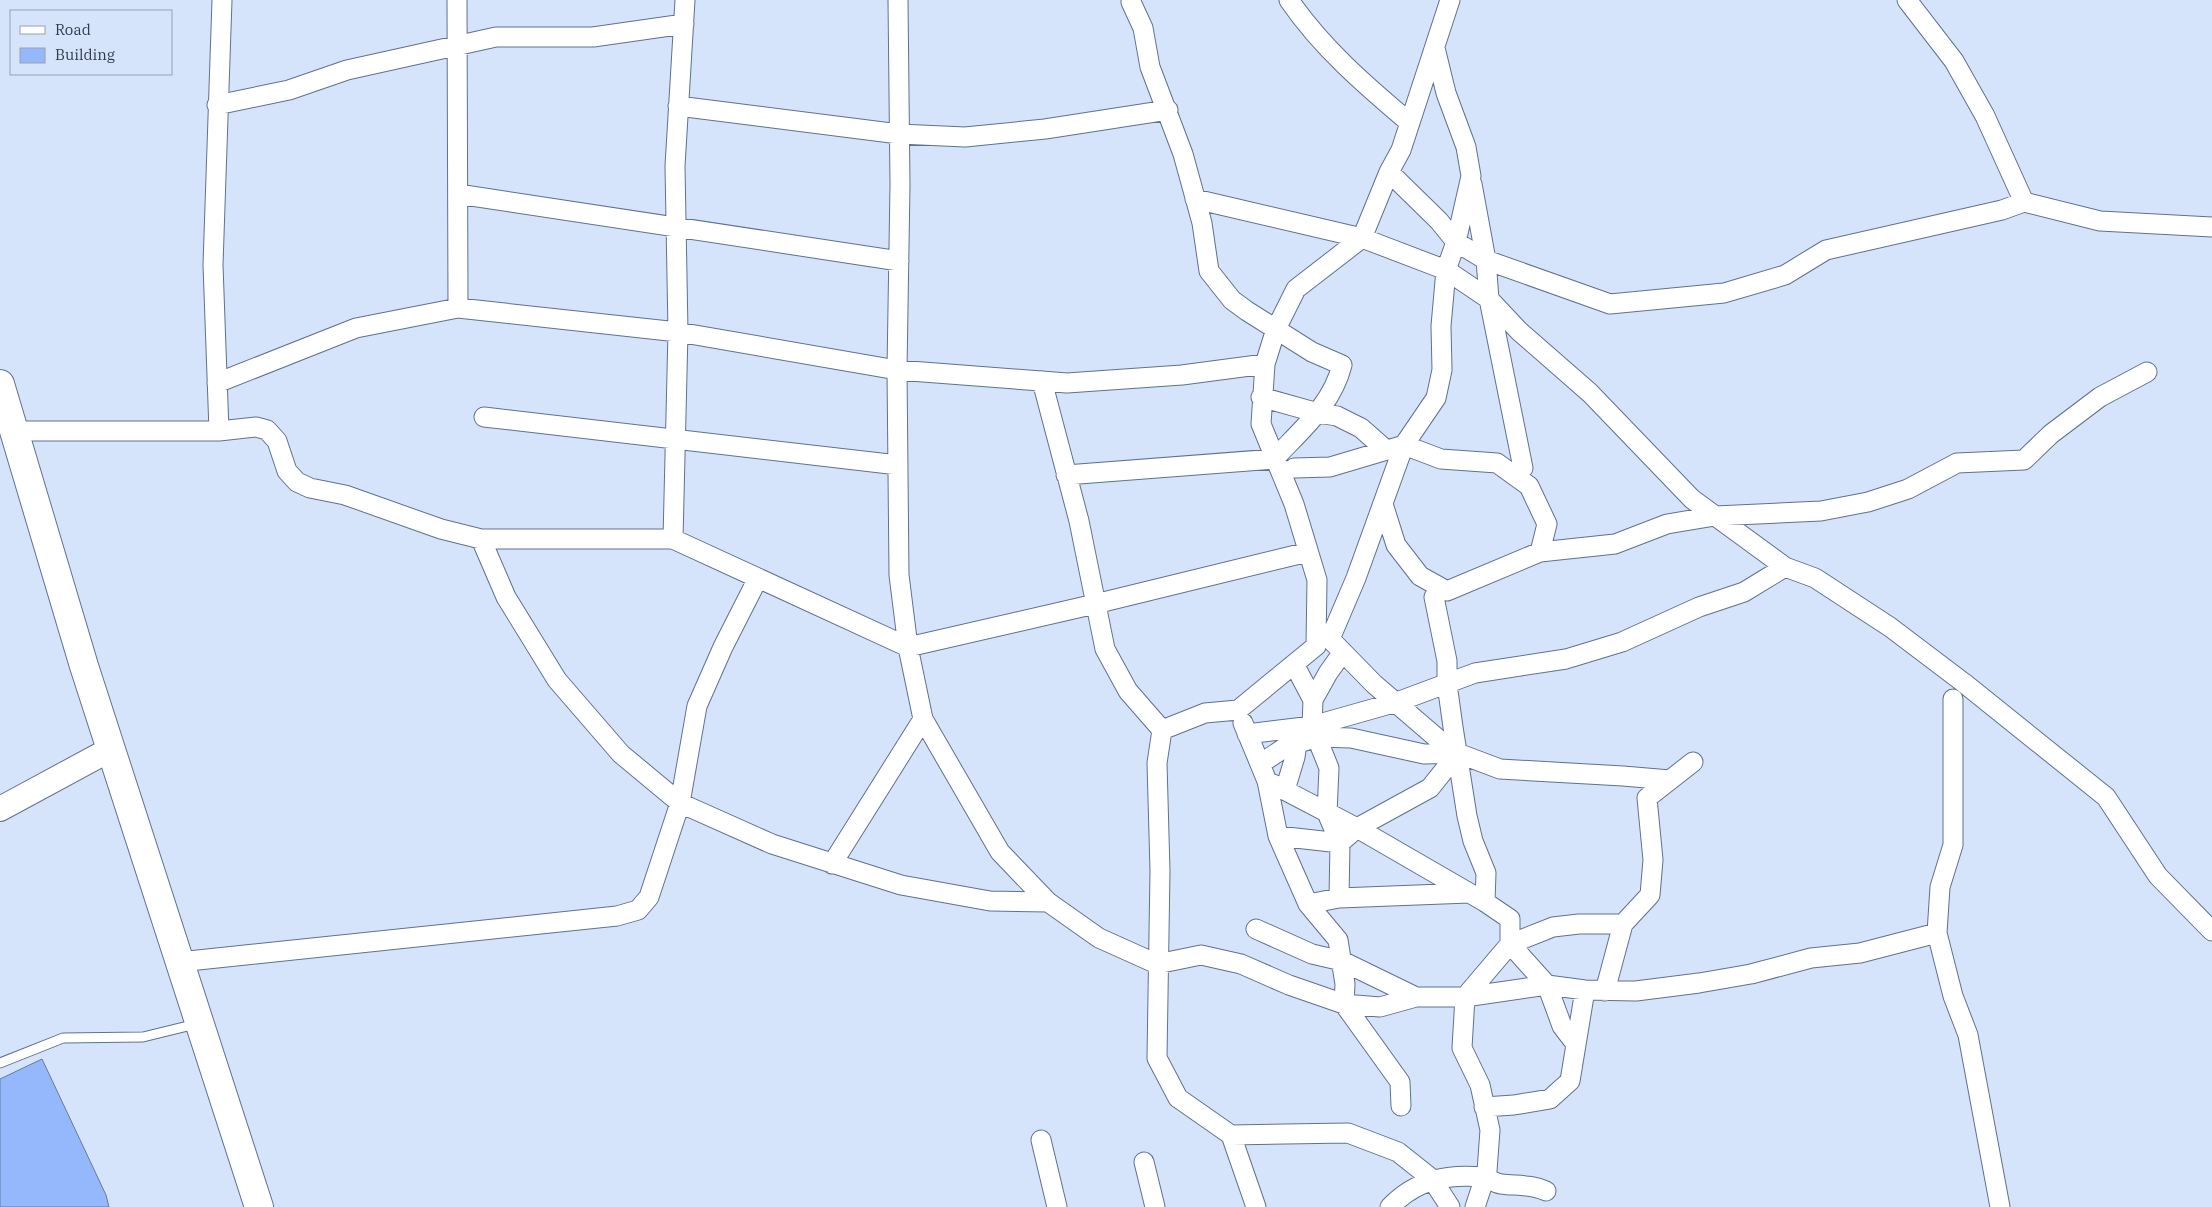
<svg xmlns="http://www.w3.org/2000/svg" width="2212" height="1207" font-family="'IBM Plex Serif',serif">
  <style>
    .building { fill: #94b8fb; stroke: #677a9d }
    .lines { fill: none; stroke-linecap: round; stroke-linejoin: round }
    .service-casing { stroke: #5e7193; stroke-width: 11 }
    .minor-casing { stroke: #5e7193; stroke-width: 21 }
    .tertiary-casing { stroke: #5e7193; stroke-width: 26 }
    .trunk-casing { stroke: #5e7193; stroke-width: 30 }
    .service { stroke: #fff; stroke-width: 9 }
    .minor { stroke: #fff; stroke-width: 19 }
    .tertiary { stroke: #fff; stroke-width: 24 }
    .trunk { stroke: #fff; stroke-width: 28 }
  </style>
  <rect width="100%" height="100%" fill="#d6e4fb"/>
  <path class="building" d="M42,1059L106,1195L109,1207H0V1079Z"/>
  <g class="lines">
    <defs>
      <path id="service" d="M0,1063L63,1038L143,1037L196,1024"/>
      <path id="minor" d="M457,0L458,308L678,332L897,370L1067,383L1182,375L1265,364
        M898,0L900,185L897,370L899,575L908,647L923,719L1000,852L1048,902L1099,938L1157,964L1201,955L1241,964L1289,985L1344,1004L1380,1007L1416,997H1465L1547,985L1585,990L1636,991L1699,983L1751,974L1811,958L1860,953L1937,933
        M1289,0C1322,48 1365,85 1410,123
        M1907,0L1954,61L1985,116L2024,202L2100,221L2212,227
        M1435,48L1446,93L1466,147L1471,176L1456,242L1446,270L1441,326L1442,370L1436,398L1404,445L1356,578L1330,639L1374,684L1452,751L1500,769L1623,776L1670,780
        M217,105L289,90L347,70L496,37H593L684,24
        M678,106L899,134L965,137L1045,129L1168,110
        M1389,172L1439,221L1456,242L1486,260L1610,304L1724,293L1785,275L1826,250L2002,210L2024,202
        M1472,184L1486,260L1489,299L1523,468
        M458,194L899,261
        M1195,199L1362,238L1446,270L1489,299L1519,331L1590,393L1692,499L1785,567L1815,578L1890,627L1964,683L2106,797L2158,876L2212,931
        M1042,381L1079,521L1105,649L1128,691L1162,730
        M217,383L356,328L458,308
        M1261,397L1318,413L1337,416L1361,428L1386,450
        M484,417L898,465
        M15,431H219L213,265L222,0
        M219,431L256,427L267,430L277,441L287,471L297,482L310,488L345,495L441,529L481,539H673L678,332L675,166L685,0
        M1294,468L1330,467L1404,445L1441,459L1497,463L1529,486L1547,524L1540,552
        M1066,475L1274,459C1301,430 1332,405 1342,365L1312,352L1247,311L1232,300L1209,271L1202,223L1183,154L1150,67L1143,28L1131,2
        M1383,504L1396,545L1420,576L1447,591L1540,552L1615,544L1667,524L1715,516L1821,511L1868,502L1908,489L1957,463L2024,460L2051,434L2100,397L2147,372
        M481,539L506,597L557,680L621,754L680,803L772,844L901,885L990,901L1048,902
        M673,539L908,647L1095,604L1308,552
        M1434,597L1447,661V684L1453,727L1467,816L1473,841L1486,873L1485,902
        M1294,664L1313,700L1312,726L1329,768L1327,813L1340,843L1339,898
        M1953,699V845L1940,887L1937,933L1953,996L1968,1035L2000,1207
        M1313,700L1328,673L1343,652
        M1243,723L1267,781L1278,836L1308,904L1338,940L1345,984L1344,1004L1400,1082L1401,1106
        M1247,734L1312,726L1397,702L1475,673L1566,659L1622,642L1699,607L1744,592L1785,567
        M1260,764L1284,748L1317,737L1351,738L1424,754L1458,753
        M1267,781L1357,828L1485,902L1510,919V944L1547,985L1562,1026L1575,1043
        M1285,790L1295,757L1297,743
        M1278,836L1340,843L1357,828L1430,788L1458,753
        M832,864L923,719
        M1308,904L1339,898L1469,893
        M1623,924L1650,895L1653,860L1647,798L1693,762
        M1256,929L1312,954L1342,961L1416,997
        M179,962L617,916L638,910L649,897L680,803L697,706L723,647L758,578
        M1484,1107L1514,1105L1550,1099L1570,1081L1585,990
        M1231,1135L1348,1133L1398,1152L1432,1179L1450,1207
        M1041,1140L1057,1207
        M1144,1162L1155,1207
        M1256,1207L1231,1135L1178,1098L1157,1058L1160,871L1157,763L1162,730L1205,713L1238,710L1316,646L1317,580L1294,504L1261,424L1265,364L1276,329L1296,289L1362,238L1389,172L1401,150L1450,0
        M1390,1207C1416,1180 1446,1174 1482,1177C1489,1178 1494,1183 1501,1184C1517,1186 1531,1184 1546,1191
        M1475,1207L1487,1171L1490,1130L1480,1085L1462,1048L1465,997L1510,944L1553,927L1579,924H1623L1605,991"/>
      <path id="tertiary" d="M0,809L111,749"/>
      <path id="trunk" d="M0,384L84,666L259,1207"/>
    </defs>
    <use href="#service" class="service-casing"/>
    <use href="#minor" class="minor-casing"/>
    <use href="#tertiary" class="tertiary-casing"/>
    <use href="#trunk" class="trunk-casing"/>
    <use href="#service" class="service"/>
    <use href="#minor" class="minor"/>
    <use href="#tertiary" class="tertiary"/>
    <use href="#trunk" class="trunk"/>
  </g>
  <rect x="10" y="10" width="162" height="65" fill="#d6e4fb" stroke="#94a0b4"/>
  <rect x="20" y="26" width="25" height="8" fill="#ffffff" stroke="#94a0b4"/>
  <text x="55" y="35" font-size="15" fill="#323b4a">Road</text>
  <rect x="20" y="48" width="25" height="15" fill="#94b8fb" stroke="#94a0b4"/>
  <text x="55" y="60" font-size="15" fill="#323b4a">Building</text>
</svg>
